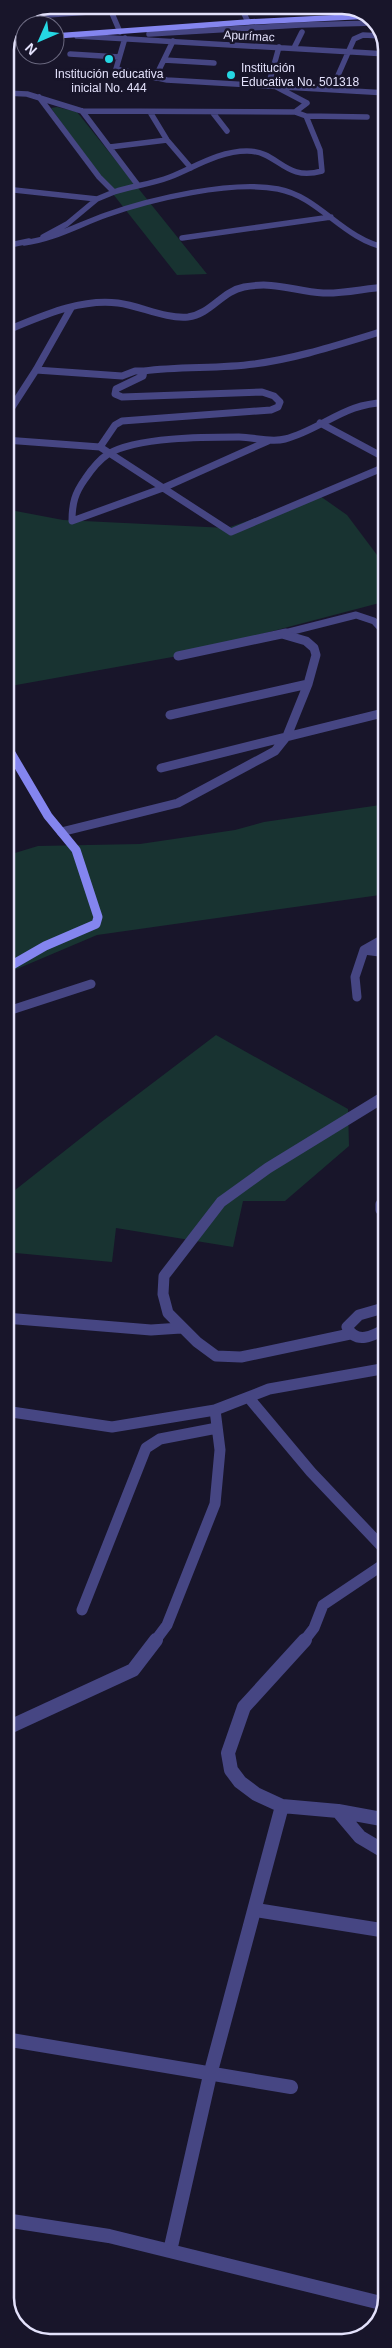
<svg xmlns="http://www.w3.org/2000/svg" width="392" height="2348" font-family="Arial,sans-serif">
  <style>
    .green { fill: #183331 }
    .lines { fill: none; stroke-linecap: round; stroke-linejoin: round }
    .street-far4 { stroke: #464683; stroke-width: 5.5 }
    .street-far3 { stroke: #464683; stroke-width: 7 }
    .street-far2 { stroke: #464683; stroke-width: 9 }
    .street-far1 { stroke: #464683; stroke-width: 11 }
    .street { stroke: #464683; stroke-width: 14 }
    .secondary-far1 { stroke: #8485ef; stroke-width: 5.5 }
    .secondary { stroke: #8485ef; stroke-width: 9 }
    .poi-dot { fill: #25d7e3; stroke: #18152a; stroke-width: 2 }
    .labels { text-anchor: middle; dominant-baseline: central; stroke-width: 5; stroke-linejoin: round; paint-order: stroke }
    .far-street-label { font-size: 12px; fill: #e3e1fb; stroke: #18152a }
    .far-poi-label { font-size: 12px; fill: #e3e1fb; stroke: #18152a; text-anchor: start }
    .rim { fill: none; stroke: #e3e1fb; stroke-width: 2.5 }
  </style>
  <rect width="100%" height="100%" fill="#18152a"/>
  <path class="green" d="M57,107L77,112L207,274L177,275L113,194L51,108Z
    M320,496L347,515L380,559L387,564V601L178,656L5,687V509L63,520L227,528Z
    M387,804V894L97,935L5,974V856L38,846L140,844L235,830L264,822Z
    M216,1035L348,1109L349,1146L285,1201H243L233,1247L116,1228L112,1262L5,1252V1198L100,1123Z"/>
  <g class="lines">
    <path class="street-far4" d="M240,5L248,22
      M338,5L343,17
      M111,11L120,32
      M20,17L186,5
      M149,34L300,25L376,23
      M77,36L387,54
      M125,38L116,69L167,80L387,93
      M294,48L302,32
      M70,54L119,57
      M164,60L214,63
      M155,78L173,41
      M332,89L354,39L363,35L382,36
      M5,93L27,94L82,111L295,112L307,103L269,83L279,47
      M39,97L99,177L114,192L97,199L67,224L43,237
      M82,111L137,184
      M150,112L167,140L191,168
      M213,113L227,131
      M306,116L367,117
      M110,147L167,140
      M5,189L97,199
      M114,192C132,186 152,184 170,177C195,167 219,151 247,151C279,151 284,182 322,171L320,150L306,116L295,112
      M182,238L331,217
      M24,243C54,239 78,225 106,215C151,199 232,180 278,189C320,197 342,239 387,248
      M5,246L29,241"/>
    <path class="street-far3" d="M5,331C40,317 79,298 118,303C141,306 165,319 188,317C211,314 222,291 244,287C275,281 294,291 323,293C344,294 366,288 387,287
      M36,370L122,376L135,371H144L143,376L116,389L115,394L122,397L262,392L274,396L280,402L278,407L271,410L122,421L115,425L100,447
      M144,371C181,366 218,369 254,364C300,358 343,343 387,330
      M5,418L36,370L71,308
      M320,423L387,459
      M5,440L100,447L231,532L387,466
      M268,441L163,488L72,521C72,503 75,493 85,479C91,470 99,460 108,454C136,437 206,437 239,437C254,437 270,443 285,439C321,430 347,401 387,403
      M281,634L356,615L374,621L386,634"/>
    <path class="street-far2" d="M385,633L387,636
      M178,656L286,633
      M170,715L308,684
      M161,768L387,712
      M61,832L178,803L275,751L287,736L308,684L316,655L314,648L306,641L282,634
      M364,950L387,953
      M357,997L355,977L364,950L387,937
      M5,1012L91,984"/>
    <path class="street-far1" d="M387,1197L381,1204V1210L387,1216
      M387,1307L359,1315L347,1327C356,1345 373,1336 387,1328
      M5,1318L151,1330L181,1328
      M350,1334L241,1357L216,1356L197,1342L168,1313L163,1294L164,1276L221,1202L268,1168L387,1095
      M249,1398L311,1472L387,1552
      M215,1410L269,1389L387,1368
      M5,1411L112,1427L215,1410L220,1450L215,1504L167,1625L155,1641
      M82,1610L146,1448L160,1439L217,1428
      M304,1641L314,1628L323,1605L387,1562"/>
    <path class="street" d="M305,1640L244,1707L228,1753L231,1770L240,1782L256,1794L282,1806L338,1811L387,1820
      M5,1729L133,1670L156,1640
      M338,1811L360,1837L387,1853
      M256,1910L387,1931
      M5,2039L291,2087
      M5,2220L109,2236L385,2304
      M170,2251L210,2075L282,1806"/>
    <path class="secondary-far1" d="M55,36L248,22L370,16
      M9,39L25,38"/>
    <path class="secondary" d="M5,743L48,816L76,850L98,917L96,924L45,946L5,969"/>
  </g>
  <g class="poi-dot">
    <circle cx="109" cy="59" r="5"/>
    <circle cx="231" cy="75" r="5"/>
  </g>
  <g class="labels">
    <g class="far-street-label">
      <text transform="translate(249 36) rotate(3)">Apurímac</text>
    </g>
    <g class="far-poi-label">
      <text x="241" y="68">Institución<tspan x="241" dy="14">Educativa No. 501318</tspan></text>
      <text x="109" y="74" text-anchor="middle">Institución educativa<tspan x="109" dy="14">inicial No. 444</tspan></text>
    </g>
  </g>
  <path d="M0 0H392V2348H0ZM50 14H342A36 36 0 0 1 378 50V2298A36 36 0 0 1 342 2334H50A36 36 0 0 1 14 2298V50A36 36 0 0 1 50 14Z" fill="#18152a" fill-rule="evenodd"/>
  <path class="rim" d="M50 14H342A36 36 0 0 1 378 50V2298A36 36 0 0 1 342 2334H50A36 36 0 0 1 14 2298V50A36 36 0 0 1 50 14Z"/>
  <g transform="translate(40 40) rotate(225)"><circle r="24" fill="#18152a" stroke="#69677e"/>
  <path d="M0-4L9 19L0 12L-9 19Z" fill="#25d7e3"/>
  <text y="-8" font-size="14" font-weight="bold" text-anchor="middle" fill="#e3e1fb">N</text>
  </g>
</svg>
